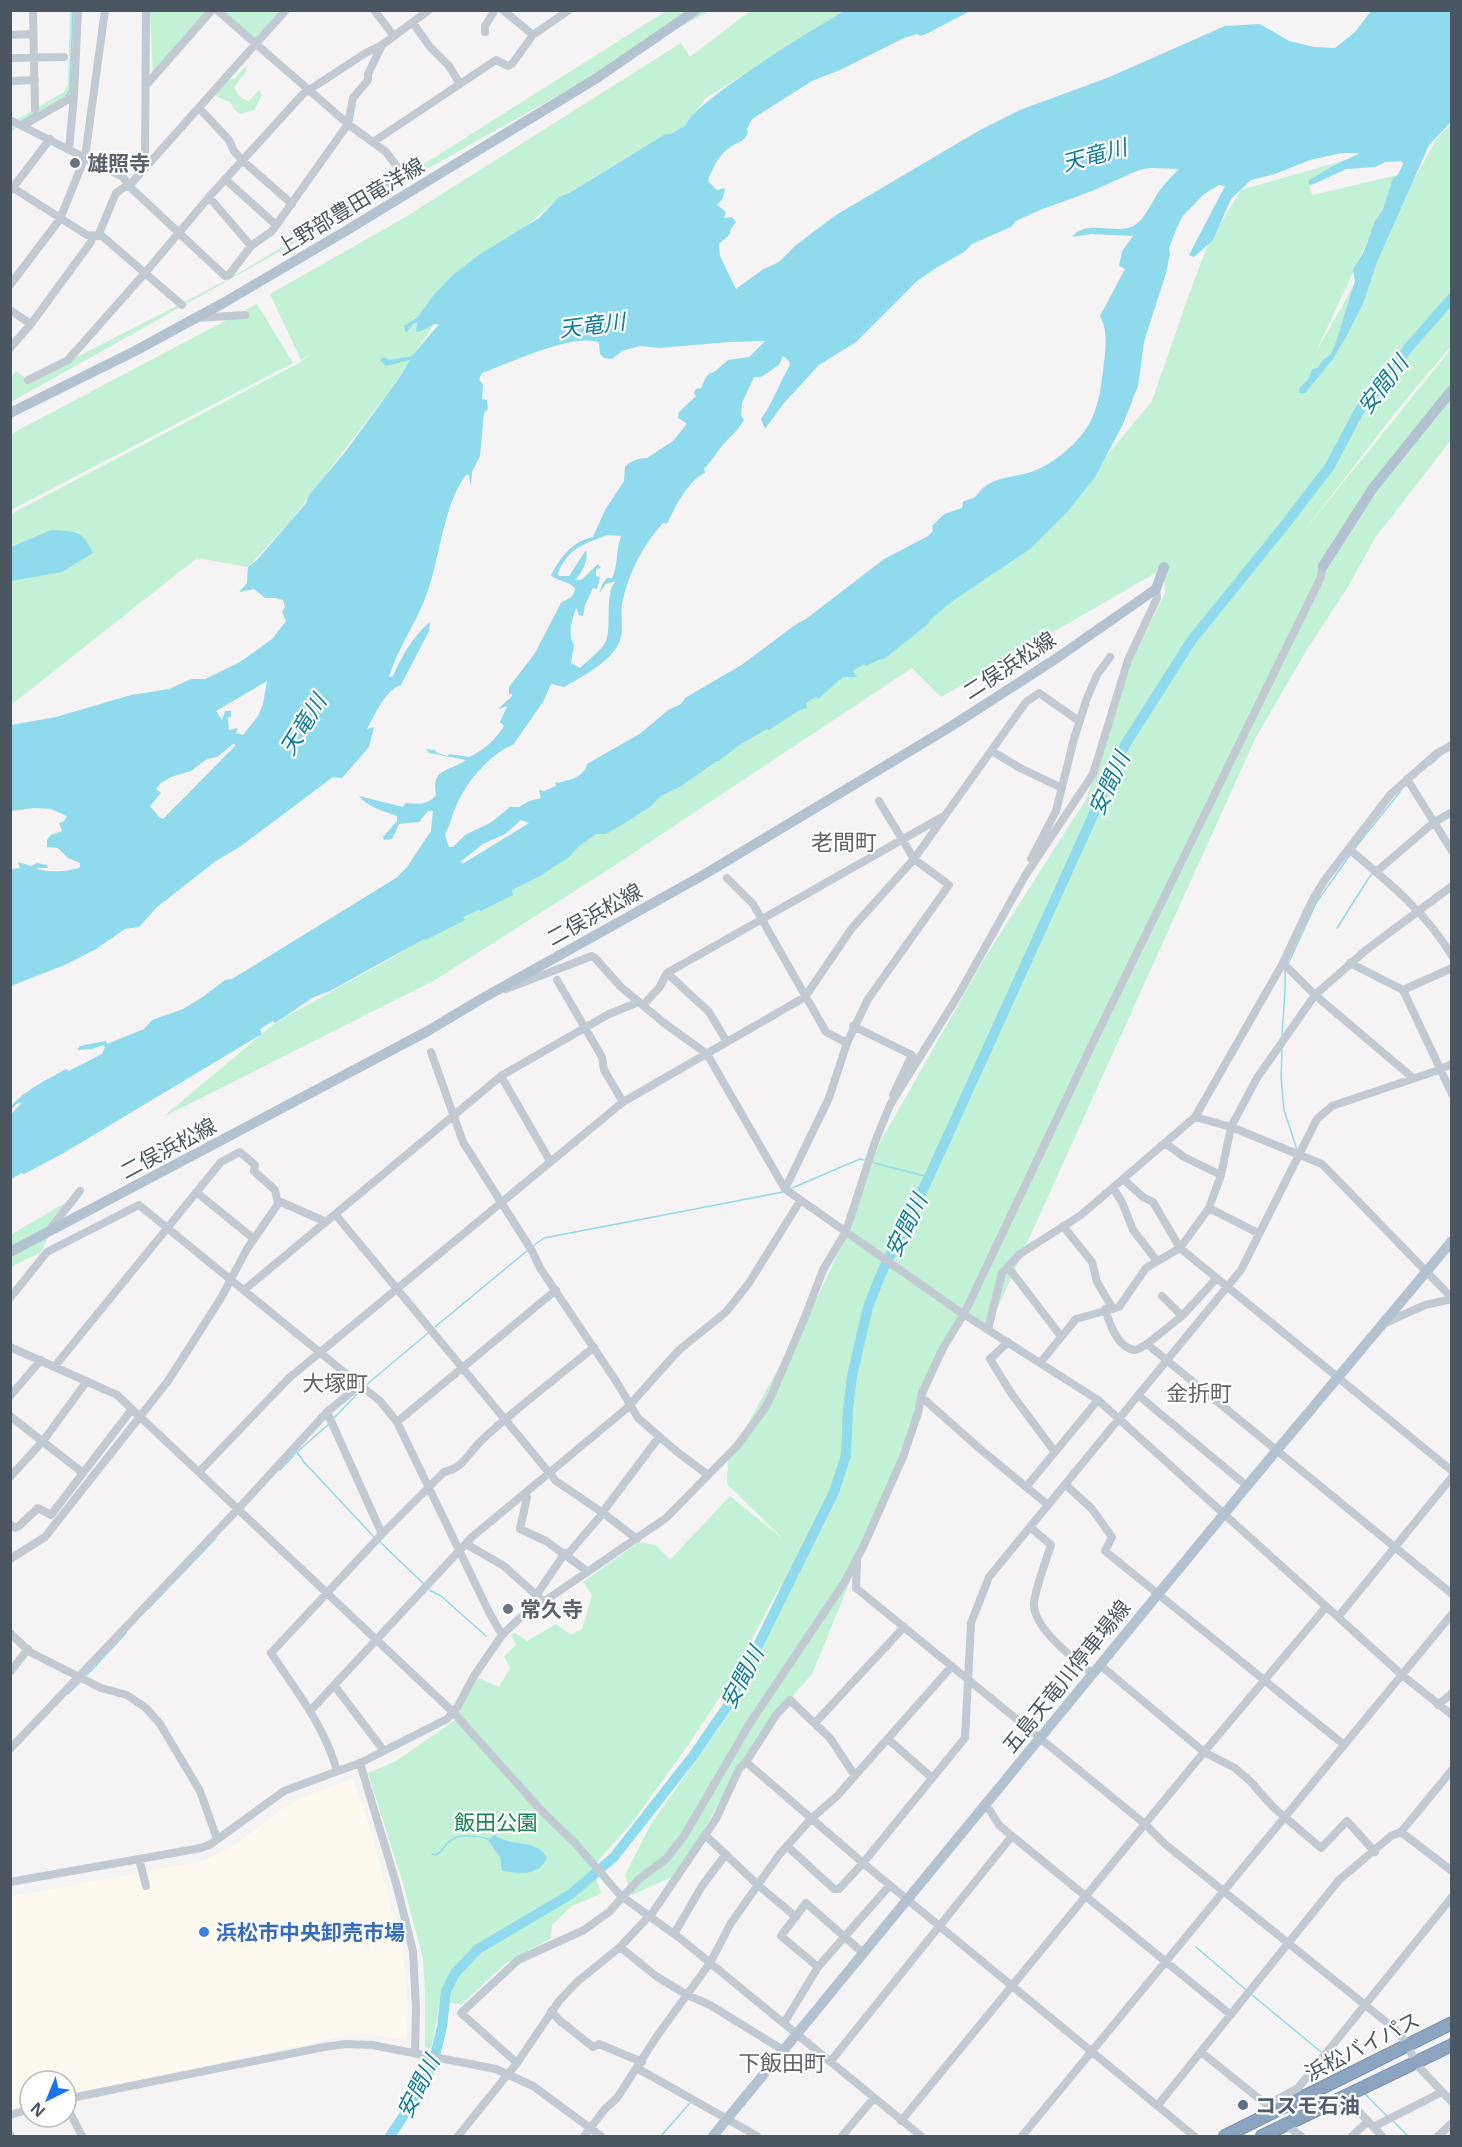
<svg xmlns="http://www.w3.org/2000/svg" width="1462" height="2147" font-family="'Noto Sans','Noto Sans JP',sans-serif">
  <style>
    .commercial { fill: #fdf9ef }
    .green { fill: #c3f1d5 }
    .water { fill: #90daee; fill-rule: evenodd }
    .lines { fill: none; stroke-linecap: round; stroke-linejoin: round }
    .stream { stroke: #90daee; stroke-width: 1.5 }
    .river { stroke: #90daee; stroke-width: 10 }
    .highway-casing { stroke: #7690ad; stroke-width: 14 }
    .minor { stroke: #c1cad2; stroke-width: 8 }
    .major { stroke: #b3c2d1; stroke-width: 10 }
    .highway { stroke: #8ba5c1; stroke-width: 12 }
    .worship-dot { fill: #6b7280; stroke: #fff; stroke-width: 2 }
    .shop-dot { fill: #3f7fe0; stroke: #fff; stroke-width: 2 }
    .service-dot { fill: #5c6f8a; stroke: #fff; stroke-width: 2 }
    .labels { text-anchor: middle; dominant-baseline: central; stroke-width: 4.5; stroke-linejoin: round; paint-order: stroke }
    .worship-label { font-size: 21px; font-weight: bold; fill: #5b616d; stroke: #fff; text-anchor: start }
    .street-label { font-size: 21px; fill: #4a5661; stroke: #fff }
    .park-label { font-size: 21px; fill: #17864f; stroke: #fff }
    .shop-label { font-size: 21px; font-weight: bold; fill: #366cbe; stroke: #fff; text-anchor: start }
    .service-label { font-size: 21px; font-weight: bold; fill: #4e5e75; stroke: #fff; text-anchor: start }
    .water-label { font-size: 22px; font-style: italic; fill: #0c7c9b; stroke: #fff }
    .neighbourhood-label { font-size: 22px; fill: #5f6368; stroke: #fff }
  </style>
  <rect width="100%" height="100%" fill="#f5f3f3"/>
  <path class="commercial" d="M353,1778L374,1840L404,1961L408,2006L407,2040L368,2034L349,2035L66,2096V2081H30V2104L11,2110V1897L206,1860L239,1842L283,1808L301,1798Z"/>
  <path class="green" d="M70,11H77L74,98L11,131V123L64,92L68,84Z
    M150,11H212L153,77Z
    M218,11H282L255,43Z
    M666,11H709L11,402V378L16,371L28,380L71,360L225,281L435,157Z
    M750,11H844L706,98L686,125L639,150L555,201L530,223L464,267L434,324L390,390L291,520L248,567L197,558L11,705V514L299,363L312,353L301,360L270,294L404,218L681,43L690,57Z
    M247,65L246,72L234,87C237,95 241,99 249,101L259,90L262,95L254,110L240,114L234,109L230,102L217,97L215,92L226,79H234Z
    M1451,125V346L1395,413L1300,536L1451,349V440L1375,538L1346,590L1306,651L1255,739L988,1329L960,1313L812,1674L757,1736L679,1874L632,1895L625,1875L651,1824L748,1687L782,1581L730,1682L689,1744L631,1824L595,1864L596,1879L601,1892L598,1895L572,1906L552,1925L551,1938L506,1963L461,2005L440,2001L431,2049L425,2047V1990L423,1959L404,1887L368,1773L396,1761L461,1716L457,1713L478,1678L499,1687L510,1668L504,1656L516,1645L511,1635L515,1633L527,1641L556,1624L571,1635L582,1629L592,1595L583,1582L639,1542L656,1545L670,1560L730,1496L784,1540L727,1484L728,1460L820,1292L852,1223L879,1144L986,956L1085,801L1101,759L1132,660L1165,593L1164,568L941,697L912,668L606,871L435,980L163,1117L275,1023L392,958L1030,549L1152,401L1187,300L1208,244L1241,190L1352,158L1308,181L1312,195L1398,175L1316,352L1438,137Z
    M257,304L293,363L11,510V434Z
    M65,1203L41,1252L11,1267L10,1235Z"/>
  <path class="water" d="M844,11H970L928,33L921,36L917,34L904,38L840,70L812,81L752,119L747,129L748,133C741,145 738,141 729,148C718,156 712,169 708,181L717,190L725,188L723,198L717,205L726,212L724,218L732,217L736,222L730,230V234L719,244L720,256L736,289L762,270L779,262L796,245L836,215L980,130L1020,110L1107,78L1225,26L1260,24L1289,41L1314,47L1335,48L1355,32L1371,11H1451V122L1429,145L1377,262L1363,304L1348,333L1333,359L1305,393H1300L1299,389L1309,378L1312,369L1318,368L1322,361L1331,354L1336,342L1355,281L1353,270L1364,251L1375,221L1383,209L1393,178L1398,175L1403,164L1401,161L1385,162L1375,167L1346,169L1314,184L1309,185L1308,181L1331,167L1360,153H1342L1310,160L1275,174L1251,180L1231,199L1213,240L1194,257L1189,255L1225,186L1219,185L1204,194L1182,217L1176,230L1169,248L1170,254L1166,273L1144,342L1138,386L1123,424L1095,477L1069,510L1030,549L954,600L932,618L927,625L884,659L878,660L866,666L864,664L853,671L857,677H843L818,699L816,697L806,703L807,708L798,711L769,730L767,729L739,745L719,761H717L681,786L661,796L651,806L620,826L606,834H596L579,846L569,857L540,876L512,890L513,895L481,911L479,910L463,917L465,920L426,940L424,939L330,991L314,997L275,1023L273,1021L260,1029L262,1034L62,1154L24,1174L22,1173L11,1179L12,1182L11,1183V1114L22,1103H18L11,1109C14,1096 53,1076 66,1069L69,1071L102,1054L105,1047L103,1045L92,1049L77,1050L80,1046L106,1041L107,1044L144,1029L152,1020L183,1009L204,996L225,980L232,979L396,878L407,867L431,831L433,811H428L419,822L399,824L392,839L384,840L383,837L397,821V816C384,811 367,807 359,796L403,807L405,803C417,804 427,806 436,795C431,768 449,772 466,760L430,753L425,749L435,750L437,753L448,756L449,754L469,757C483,751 496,739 504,726L500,722L507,706L498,709L512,696V694H509V687L535,653L561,603C568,598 574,598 575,588C567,580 557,582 551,575C561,557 571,542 593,537L605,510L624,481L625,467L629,463L638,459L647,458L673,441L686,425V423L678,418L679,412L696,396L694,393L696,389L701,388L706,377L711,372L713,373L728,360L749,357L765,341L730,342L660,348L640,346L622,351L612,359L604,358L600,354L599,343C577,331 507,364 482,373L479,379L483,385L482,399L487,400L488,409L484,413L480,456L472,472L471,486L469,475H466C443,505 440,558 427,593C417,622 398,647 389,677L393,676C402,656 412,637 430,622L429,631L401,685C385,690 375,715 367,729L374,727L369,747L342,778L333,777L241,846L216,861L157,907L139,927L125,929L96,949L67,964L11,986V869L20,868L18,862L31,866L37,863L47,865L48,868H36C45,873 70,872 80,867V863L68,858L58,848L47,847V840L51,835L62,831L59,823L64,821L67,816L51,809L34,808L11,811V725L56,717L131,695L169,689L191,679H205L240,662L272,639L286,621L282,612L285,607L283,600L275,598H265L254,589L239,592L247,583L248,567L257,560L306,503L309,495L346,451L397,381L410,360L386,366L380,360L384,357L389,360L412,356L439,324C430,323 425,332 416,332L417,323H414L406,333L404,326L418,317L433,296L453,275L480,254L539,218L559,197L569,193L664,135L672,133L686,125C694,101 817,27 844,11ZM1151,168L1179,169C1173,175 1166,182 1160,190C1152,201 1144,222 1131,227C1113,234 1086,219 1072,237L1091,234L1133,236L1122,251L1119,266L1125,269L1100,316C1109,332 1105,353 1103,371C1101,388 1098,409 1089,424C1077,445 1048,469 1024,474C1010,477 996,478 984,487C981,489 978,494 975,497C971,499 967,499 963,502L962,508L944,514L932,526L933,531L928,536L884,559L806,619L795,625L743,664L685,698L681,704L668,710L641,733L587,764C584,778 567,781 555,783L556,786L544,791L539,790L541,798L529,801L519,807H510L490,823L465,835L453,847H449L445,835C450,825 452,814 457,804C466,783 490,753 513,745L543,702L551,684L564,687C583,676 607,664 618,645C625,633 620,617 622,604C628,574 642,546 663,523L667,524C673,510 690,478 705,473L704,469C711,462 716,453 722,446C730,436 738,431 744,420L741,415L742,403L754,377H761L779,365L783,356L789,361L790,365C780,382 773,402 761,419L765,429L784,403L819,365L856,342L917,281L936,268L964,252L972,244L1011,227L1016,221L1040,210L1092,191L1139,170ZM607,535L621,536C616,549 618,567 612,578H607L603,583L599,593L606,584L616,581C604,592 612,626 606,641C603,649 586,662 580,668L571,663L574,645C567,633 572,621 576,608L579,615L583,616L585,605L593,588L597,589L600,577L596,576V569L601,568L598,564L581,580H575C582,573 589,560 586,550L569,576H559L558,573C568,548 584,544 607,535ZM267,681L263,704L258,716L243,735L236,733L238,728L229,730L228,718L231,716V711H225L222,720L216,711ZM233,744L236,745L163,819L159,817L150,806L161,793L156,789L161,783L171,777L191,771L207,759L217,757ZM521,820L529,823L464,863L460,862L483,844L505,834Z
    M51,530C76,532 82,529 93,553L62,572L11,581V547Z
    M494,1835C498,1837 503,1840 508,1841C522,1845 539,1842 547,1858C538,1877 520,1873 502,1871L500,1857L488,1840Z"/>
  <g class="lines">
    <path class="stream" d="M66,96L70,90L73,10
      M22,121L36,113
      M1430,765L1440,756
      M1354,849L1400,792
      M1337,928L1372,873
      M1288,964L1316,903L1350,855
      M1282,1036C1283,1014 1286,993 1285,971
      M1282,1050L1281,1077L1284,1110L1297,1150
      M874,1163L929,1177
      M792,1188L860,1159L864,1160
      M533,1246L544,1238L783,1192
      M435,1327L528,1250
      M365,1386L428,1333
      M334,1418L362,1389
      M297,1452L303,1461L374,1537
      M280,1470L297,1452L329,1424
      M380,1542L424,1584
      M429,1590L441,1596L486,1636
      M148,1609L215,1539
      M87,1675L126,1633
      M68,1694L81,1681
      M432,1854L436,1855C443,1851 444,1845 450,1841C458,1833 478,1836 488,1839
      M1196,1947L1245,1989
      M1251,1994L1321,2052
      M1327,2057L1341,2071
      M1364,2093L1388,2117
      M1392,2120L1408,2136
      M661,2136L690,2103"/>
    <path class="river" d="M390,2136L417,2096L433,2064L442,2027L446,1991L455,1973L478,1949L571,1894L614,1857L693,1756L729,1704L834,1492L846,1455L848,1409L852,1376L868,1307L881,1274L929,1177L1125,745L1191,641L1284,526L1330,466L1359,411L1391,373L1408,348L1452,298"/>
    <defs>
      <path id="highway" d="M1225,2136L1452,2023
        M1262,2136L1452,2045"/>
    </defs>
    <use href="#highway" class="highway-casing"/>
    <path class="minor" d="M33,10L35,109
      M217,10L348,124L386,152L399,169L395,177L345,208
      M374,10L394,36
      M503,10L533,35
      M413,23L430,47L449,66L460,84
      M485,32V26L495,10
      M10,35L33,34
      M10,58L64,57
      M10,81L35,80
      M147,84L212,10
      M200,109L229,140L234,151L242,160L292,204
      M10,120L123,177L129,186L225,276L229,275L251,246L272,231L348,124L353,98L368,80V74L382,45
      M22,126L74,96
      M373,142L496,60L508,66L512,64L533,35L569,10
      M69,149L74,96L78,10
      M145,168L146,10
      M225,179L276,225
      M10,186L87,235L102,236L182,305
      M11,190L50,139
      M209,197L251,246
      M98,236L116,193L123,188L129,186L145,168L286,10
      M10,285L60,219L85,157L105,10
      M10,310L31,324
      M196,318L245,315
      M10,348L31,324L91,242L93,236
      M28,380L68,360L145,273L209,197L303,94L364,54L382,45L429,10
      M992,751L1020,768L1062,788
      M1407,779L1452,851
      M1349,849C1387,881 1426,912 1452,956
      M1031,859L1056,811L1074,739L1087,698L1097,675L1110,657
      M1376,872L1433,823L1452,812
      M727,878L753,904L826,1032L847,1043
      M1283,963L1315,995L1413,1078
      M1350,963L1403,990L1452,1094
      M667,973L709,1012L727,1042
      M557,980L602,1057L604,1070L623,1102
      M506,989L592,956L595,958L621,987L664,1023L707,1054L785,1189L960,1312L1098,1400L1402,1675L1452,1715
      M1403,990L1452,968
      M643,1005L659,988L667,973L942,817
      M853,1026L912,1055L893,1095L894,1098
      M431,1052L463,1142L532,1251L540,1268L616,1381L638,1418L676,1451L708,1475
      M501,1076L550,1161
      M1195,1117L1231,1127L1322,1164L1452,1298
      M1165,1143L1184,1157L1221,1175
      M1123,1179L1143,1197L1153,1202L1180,1248L1452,1471
      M1113,1188L1122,1202L1133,1230L1157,1261
      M785,1189L829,1098L847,1043L868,999L949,885L914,859L879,801
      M196,1192L254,1239
      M278,1204L281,1202L326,1222
      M1209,1208L1258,1233
      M335,1214L556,1481L603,1513L637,1539
      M1063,1226L1092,1262L1097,1282L1113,1309
      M51,1228L80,1191
      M1008,1267L1060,1335
      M244,1290L501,1076L609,1014L639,1002
      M1162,1296L1182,1316
      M10,1298L47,1252L139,1205L360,1385L380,1401L397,1422L490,1614L502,1635
      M1105,1309C1109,1322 1117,1347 1134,1350C1139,1350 1143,1346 1147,1344L1452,1594
      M1385,1323L1425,1305L1452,1299
      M988,1329L1002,1273L1020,1254L1081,1215L1195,1117L1283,963L1312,901L1324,881L1390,795L1436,754L1452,745
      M1008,1342L990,1359L1011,1393L1055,1452
      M1147,1344L1182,1316L1217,1278
      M10,1347L117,1395L453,1712L539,1808L576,1844L620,1895L681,1939L921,2136
      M1040,1363L1076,1319L1119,1307L1146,1268L1180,1248L1204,1215L1209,1208L1221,1175L1231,1127L1257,1078L1315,995L1366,950L1452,886
      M1138,1395L1247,1486
      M10,1396L41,1360
      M921,1398L926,1401L979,1448L1048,1505
      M327,1412L382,1534
      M10,1416L83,1473
      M397,1422L556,1290
      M199,1472L289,1378L623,1102L805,997L852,928L914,859L1026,702L1039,693L1079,721
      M10,1477L43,1441L87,1381
      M1065,1484L1092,1509L1112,1537L1105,1551L1343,1744
      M1026,1487L1098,1400
      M524,1494L527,1497L520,1529L546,1541L587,1571
      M602,1513L659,1437
      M10,1524L15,1528L19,1526L38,1508L51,1515L132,1409
      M1030,1527L1051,1545C1047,1558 1034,1592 1034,1604C1033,1628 1075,1660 1093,1674
      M466,1544L504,1566L544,1602
      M567,1555L603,1513
      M10,1559L45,1537L168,1381L221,1298L247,1249L278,1204L275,1190L254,1171L255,1165L240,1152L221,1162L55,1366
      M857,1562L856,1588L1145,1824L1165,1844L1395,2029L1408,2045L1415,2063L1452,2102
      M537,1594L565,1553
      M1338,1617L1452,1477
      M10,1633L30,1652L101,1688L127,1695L146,1708L160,1724L200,1791L217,1839
      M1100,1665L1204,1752L1235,1768L1250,1781L1273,1807L1321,1848L1347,1821L1375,1852
      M10,1672L28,1649
      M334,1685L384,1751
      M1438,1705L1452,1693
      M311,1710L472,1537L626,1409L679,1350L726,1312L749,1283L800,1201
      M815,1723L904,1627
      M888,1739L932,1778
      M10,1749L238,1509L327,1412L360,1385
      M746,1762L863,1863L1194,2136
      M360,1763L396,1883L413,1951L416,2009L415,2052
      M337,1771C324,1725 297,1692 271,1653L382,1534L444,1472C464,1468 468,1453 482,1440C517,1407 557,1378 594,1347
      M984,1807L989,1809L999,1825L1012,1836L1231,2015
      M1401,1832L1452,1871
      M705,1835L758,1885L796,1917
      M787,1846L834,1889H839L863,1863L965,1738L971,1623L989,1577L1241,1270L1317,1119L1332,1106L1439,1070L1452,1064
      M139,1859L146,1886
      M10,1882L201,1848L211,1844L284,1791L360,1763L447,1719L458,1706L474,1676L502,1635L520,1618L666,1518L737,1446L763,1411L770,1399L805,1317L823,1270L846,1231L875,1142L890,1105L959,994L1025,876L1093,774L1128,660L1157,598L1156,589
      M674,1934L702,1886L726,1854
      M620,1947L656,1976L687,1995L710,2005L783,2050
      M818,1967L781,1936L806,1903L863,1953
      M551,2011L559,2020L593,2047L599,2044L642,2062
      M784,2023L818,1967L890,1885
      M1201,2052L1267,2105L1298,2088L1452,1897
      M830,2062L1012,1836
      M517,2063L461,2013L518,1960L584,1930L609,1912L639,1879L666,1859L684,1836L750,1723L844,1583L864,1545L903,1457L918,1413L922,1393L943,1348L964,1314L1099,1030L1320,579L1323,566
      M637,2068L757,2136
      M1344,2096L1382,2136
      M66,2099L324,2047L346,2044L372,2045L496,2069L533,2086L601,2136
      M66,2105L82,2136
      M1158,2105L1339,1880L1391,1836L1401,1832L1452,1770
      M10,2115L30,2109
      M901,2121L1204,1752L1326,1607
      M1286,2125L1301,2136
      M1373,2127L1442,2092
      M10,2134L11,2136
      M458,2136L517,2063L559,2001L577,1982L620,1947L653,1912L716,1819L739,1769L746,1762L776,1715L790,1700L830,1738L855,1776
      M584,2136L605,2109L617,2098L657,2036L710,1963L731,1923L779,1855L811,1819L837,1796L952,1666
      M842,2136L874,2098
      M1022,2136L1452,1614
      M1352,2136L1367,2122
      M1438,2136L1452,2123"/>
    <path class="major" d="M10,413L135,351L225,302L344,232L597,78L696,10
      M1323,566L1373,488L1452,390
      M10,1252L426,1032L483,998L705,874L950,727L1057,658L1156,589L1164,567
      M713,2136L1247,1486L1452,1241"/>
    <use href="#highway" class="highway"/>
  </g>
  <g class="worship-dot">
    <circle cx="75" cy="163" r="6"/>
    <circle cx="508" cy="1609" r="6"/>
  </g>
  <circle class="shop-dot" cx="204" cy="1932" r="6"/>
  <circle class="service-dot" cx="1243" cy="2105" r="6"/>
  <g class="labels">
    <g class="worship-label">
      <text x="87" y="163">雄照寺</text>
      <text x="520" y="1609">常久寺</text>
    </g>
    <g class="street-label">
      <text transform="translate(350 206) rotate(-31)">上野部豊田竜洋線</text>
      <text transform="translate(1009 665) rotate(-33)">二俣浜松線</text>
      <text transform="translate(594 914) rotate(-29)">二俣浜松線</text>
      <text transform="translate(168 1148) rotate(-28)">二俣浜松線</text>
      <text transform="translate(1066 1676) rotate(-51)">五島天竜川停車場線</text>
      <text transform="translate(1362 2046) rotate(-27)">浜松バイパス</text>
    </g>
    <g class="park-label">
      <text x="496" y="1822">飯田公園</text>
    </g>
    <g class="shop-label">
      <text x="216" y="1932">浜松市中央卸売市場</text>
    </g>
    <g class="service-label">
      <text x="1255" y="2105">コスモ石油</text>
    </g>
    <g class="water-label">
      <text transform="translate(1094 154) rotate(-15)">天竜川</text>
      <text transform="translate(592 324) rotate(-7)">天竜川</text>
      <text transform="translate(1382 384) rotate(-52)">安間川</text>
      <text transform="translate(302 724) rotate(-58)">天竜川</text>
      <text transform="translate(1108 783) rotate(-65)">安間川</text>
      <text transform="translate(905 1225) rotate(-64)">安間川</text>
      <text transform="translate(741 1677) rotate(-62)">安間川</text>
      <text transform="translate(417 2086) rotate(-63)">安間川</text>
    </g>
    <g class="neighbourhood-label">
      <text x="844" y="841">老間町</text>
      <text x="335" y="1382">大塚町</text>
      <text x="1199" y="1392">金折町</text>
      <text x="782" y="2062">下飯田町</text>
    </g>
  </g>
  <rect width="1462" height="2147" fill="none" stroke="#4a5661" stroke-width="24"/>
  <g transform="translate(48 2099) rotate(223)"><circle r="28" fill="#ffffff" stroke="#b7bbc0" stroke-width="1.5"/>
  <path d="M0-4.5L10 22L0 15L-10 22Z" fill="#1a73e8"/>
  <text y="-9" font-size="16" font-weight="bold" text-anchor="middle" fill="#4a5661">N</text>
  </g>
</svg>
